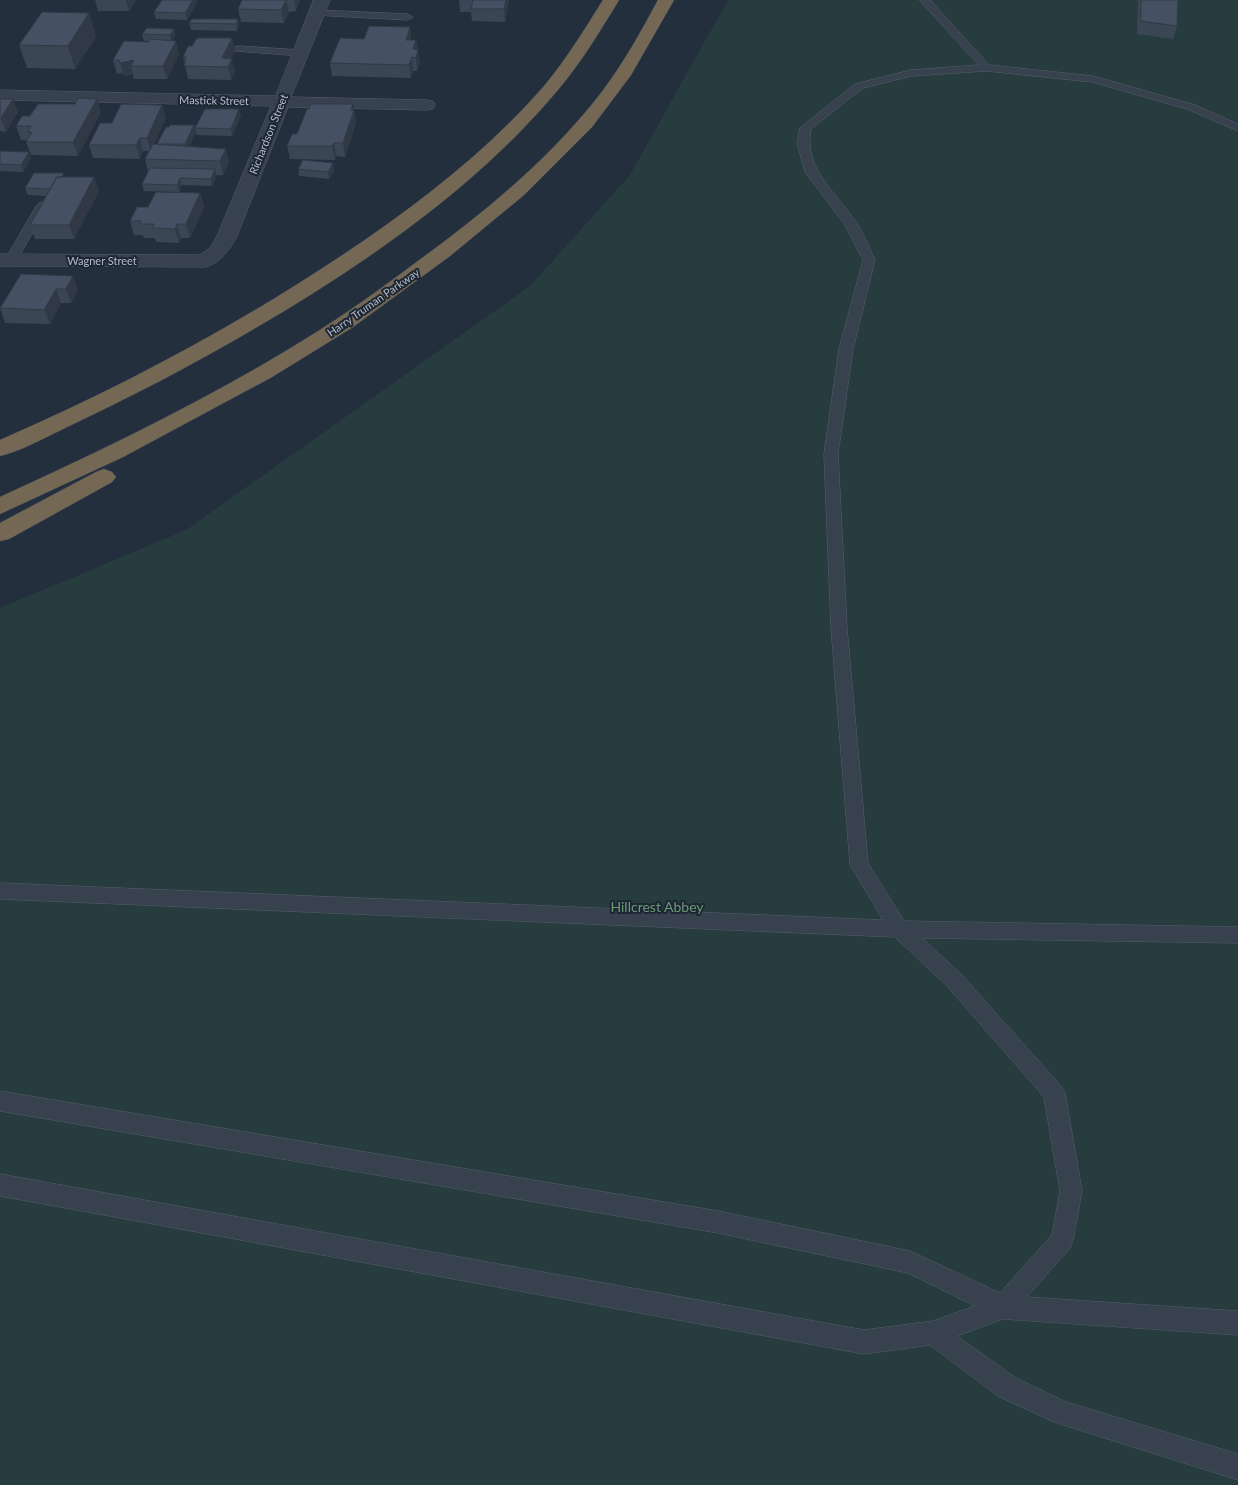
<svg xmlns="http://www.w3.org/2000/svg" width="1238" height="1485" font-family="Lato,sans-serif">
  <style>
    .green { fill: #263c3f }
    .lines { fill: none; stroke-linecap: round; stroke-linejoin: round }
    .lane-casing { stroke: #565f6c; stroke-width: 1 }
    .street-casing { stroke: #565f6c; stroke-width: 1 }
    .highway-casing { stroke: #434c59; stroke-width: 1 }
    .lane { fill: #38414e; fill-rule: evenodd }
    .street { fill: #38414e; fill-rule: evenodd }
    .highway { fill: #746855; fill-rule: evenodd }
    .wall { fill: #3b4654 }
    .shaded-wall { fill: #303945 }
    .building { fill: #455162; stroke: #303945 }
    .labels { text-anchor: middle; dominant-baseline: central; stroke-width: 4; stroke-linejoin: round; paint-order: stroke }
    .far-street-label { font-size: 11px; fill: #b4bcc9; stroke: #1d2633 }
    .park-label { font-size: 14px; fill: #6b9a76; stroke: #1d2633 }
  </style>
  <rect width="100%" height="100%" fill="#242f3e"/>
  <path class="green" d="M728,0H1238V1485H0V608L186,530L530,286L630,175Z"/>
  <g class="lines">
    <defs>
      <path id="lane" d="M920,0H930L989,65L1093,76L1195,105L1238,124V131L1187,109L1092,82L986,71L911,76L863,88L811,129C803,169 836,192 856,222C864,234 869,248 875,260L853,349L838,454L847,628L868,863L904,921L1238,927V943L922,938L961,974L1061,1086L1065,1093L1082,1191L1073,1240L1070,1248L1027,1297L1238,1311V1335L1003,1319L957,1336L1016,1378L1066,1402L1238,1454V1480L1054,1422L998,1396L930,1345L864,1354L0,1196V1174L864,1330L933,1321L975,1306L908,1273L718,1233L0,1111V1091L718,1211L910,1251L1000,1293L1052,1235L1060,1191L1044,1097L947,986L895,937L0,899V883L883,920L850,864L831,628L824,454L839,349L863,260L845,225L805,172L797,143L800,128L855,84L911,70L978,65Z
        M317,10L408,14L413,17L408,20L314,15L312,13Z
        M239,46L301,50L306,53L301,56L235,51V47Z
        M42,202L48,206L17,260L11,264L7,263L5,260L36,206Z"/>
      <path id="street" d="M314,0H330L291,97L427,100L433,101L435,105L433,109L427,110L288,107L237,236C229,250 221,263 205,267L0,266V254L200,255L211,247L217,236L271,106L0,100V90L275,96Z"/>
      <path id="highway" d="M603,0H619C600,31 581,63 557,91C455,213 299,307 160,381C127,398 94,414 61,430C42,439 21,451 0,456V440C117,389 229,330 335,260C411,210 485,154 545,85C567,58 585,29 603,0Z
        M658,0H674L631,75L592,127L524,195L450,256L353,327L272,377L123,457L0,514V497C105,449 209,399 307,338C346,314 382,288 418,261C485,212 550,159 601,93C623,64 641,32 658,0Z
        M104,469L112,472L116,477L112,482L9,539L0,541V523L96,472Z"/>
    </defs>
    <use href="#lane" class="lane-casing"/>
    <use href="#street" class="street-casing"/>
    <use href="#highway" class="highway-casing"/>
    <use href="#lane" class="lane"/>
    <use href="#street" class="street"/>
    <use href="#highway" class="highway"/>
  </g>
  <path class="wall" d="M95,0H136L129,11H98Z
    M162,0H198L187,20L156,19L154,12Z
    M242,0H300L296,11L289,12L284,23L241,22L238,9Z
    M459,0H509L505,22L472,21L471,12H460Z
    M1138,0H1178L1177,26L1173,39L1137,34Z
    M89,13L96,37L75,69L27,68L19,45Z
    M238,19L239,26L237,31L191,30L189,23Z
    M410,27L411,40H416L420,63L417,71H413L411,78L332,76L330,63L364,39Z
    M174,29L175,36L172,41H176L179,54L167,79H134L133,74L124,76L123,73L117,74L113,60L149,41H144L142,34Z
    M232,38L235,51L231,58L235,72L231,80L188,79L183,57L192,46Z
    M0,99H13L18,112L6,132L0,131Z
    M353,104L356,123L345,157L336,156L335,160L290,159L287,146Z
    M101,112L78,156L31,155L26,142L27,140H21L16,126Z
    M241,116L232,136L197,135L195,128Z
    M166,118L154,144H157L194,125L196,132L189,146L229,163L223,175H216L217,176L212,186L182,185L179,192L144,191L142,184L148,172L145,159L149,151H143L140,159L93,158L89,145L112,123Z
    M0,151L29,152L31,159L23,172L0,171Z
    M333,163L334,170L329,179L299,176L298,169Z
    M65,177L99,191L74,239H35L30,225L46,196L28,195L25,188Z
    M200,193L204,207L190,238H181L179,243L156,242L155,238H144L143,235H134L130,221L148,207Z
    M21,274L78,290L71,303H61L50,324L5,323L0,308Z"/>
  <path class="shaded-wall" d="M126,0H136L129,11Z
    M193,0H198L187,20L185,13Z
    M286,0L289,12L284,23L281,10Z
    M294,0H300L296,11Z
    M506,0H509L505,22L504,9Z
    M89,13L96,37L75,69L68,46Z
    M238,19L239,26L237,31L236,24Z
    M410,27L411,40H406Z
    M174,29L175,36L171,42L170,35Z
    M232,38L235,51L227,67L222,58Z
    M416,40L418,52V50L420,63L417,71L416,58L413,49Z
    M176,41L179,54L167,79L163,66Z
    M412,57L413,71L411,78L409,65Z
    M232,59L235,72L231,80L228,67Z
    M134,60L131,66L133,74L124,76L120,63Z
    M13,99L18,112L6,132L1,118Z
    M97,99L101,112L78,156L73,142Z
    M353,104L356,123L345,157L343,143L351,110Z
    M162,105L166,118L151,151L147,138Z
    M239,109L241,116L232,136L231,129Z
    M194,125L196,132L187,151L185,144Z
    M140,138L143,151L140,159L136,145Z
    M334,143L336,156L335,160L332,146Z
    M226,149L229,163L223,175L220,161Z
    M29,152L31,159L23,172L21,165Z
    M333,163L334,170L329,179L328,172Z
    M215,169L217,176L212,186L211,179Z
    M94,177L99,191L74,239L69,225Z
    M180,178L182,185L179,192L177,185Z
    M200,193L204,207L190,238L186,224Z
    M177,224L181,238L179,243L175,229Z
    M73,276L78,290L71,303L66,289Z
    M56,289L61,303L50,324L44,310Z"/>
  <path class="building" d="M162,0H193L185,13L154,12Z
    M242,0H286L281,10L238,9Z
    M473,0H506L504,9H471Z
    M1141,0H1178L1177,26L1141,21Z
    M42,12L89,13L68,46L19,45Z
    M192,19H238L236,24L189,23Z
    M369,26L410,27L406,40H416L413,49L418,50L416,58L412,57L409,65L330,63L340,38L364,39Z
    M147,28L174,29L170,35L142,34Z
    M197,38H232L222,58L232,59L228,67L184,66L186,57H183L188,46H192Z
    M149,39L176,41L163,66H131L134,60L120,63L119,60H113L124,41L149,42Z
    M78,98L97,99L73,142H26L32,132H28L31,126H16L22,116H30L38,104H75Z
    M0,99H13L1,118H0Z
    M121,104L162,105L147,138H140L136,145H89L100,123H112Z
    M311,104H353L351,110H354L343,143H334L332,146H287L292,134H297L307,109H309Z
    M205,109H239L231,129L195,128Z
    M170,125H194L185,144H157L166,127H169Z
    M153,144L226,149L220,161L145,159Z
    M0,151L29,152L21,165L0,164Z
    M303,160L333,163L328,172L298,169Z
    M150,168L215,169L211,179L180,178L177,185L142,184Z
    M34,173H64L62,177H57L50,189L25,188Z
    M57,177H94L69,225H30Z
    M156,192L200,193L186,224H177L175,229L152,228L154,224H140L141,221H130L137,207H148Z
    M21,274L73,276L66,289H56L44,310L0,308Z"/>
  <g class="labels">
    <g class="far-street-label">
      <text transform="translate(214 100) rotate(1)">Mastick Street</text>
      <text transform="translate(268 134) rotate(-68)">Richardson Street</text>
      <text x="102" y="260">Wagner Street</text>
      <text transform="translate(373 302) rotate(-35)">Harry Truman Parkway</text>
    </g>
    <g class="park-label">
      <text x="657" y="906">Hillcrest Abbey</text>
    </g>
  </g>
</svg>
